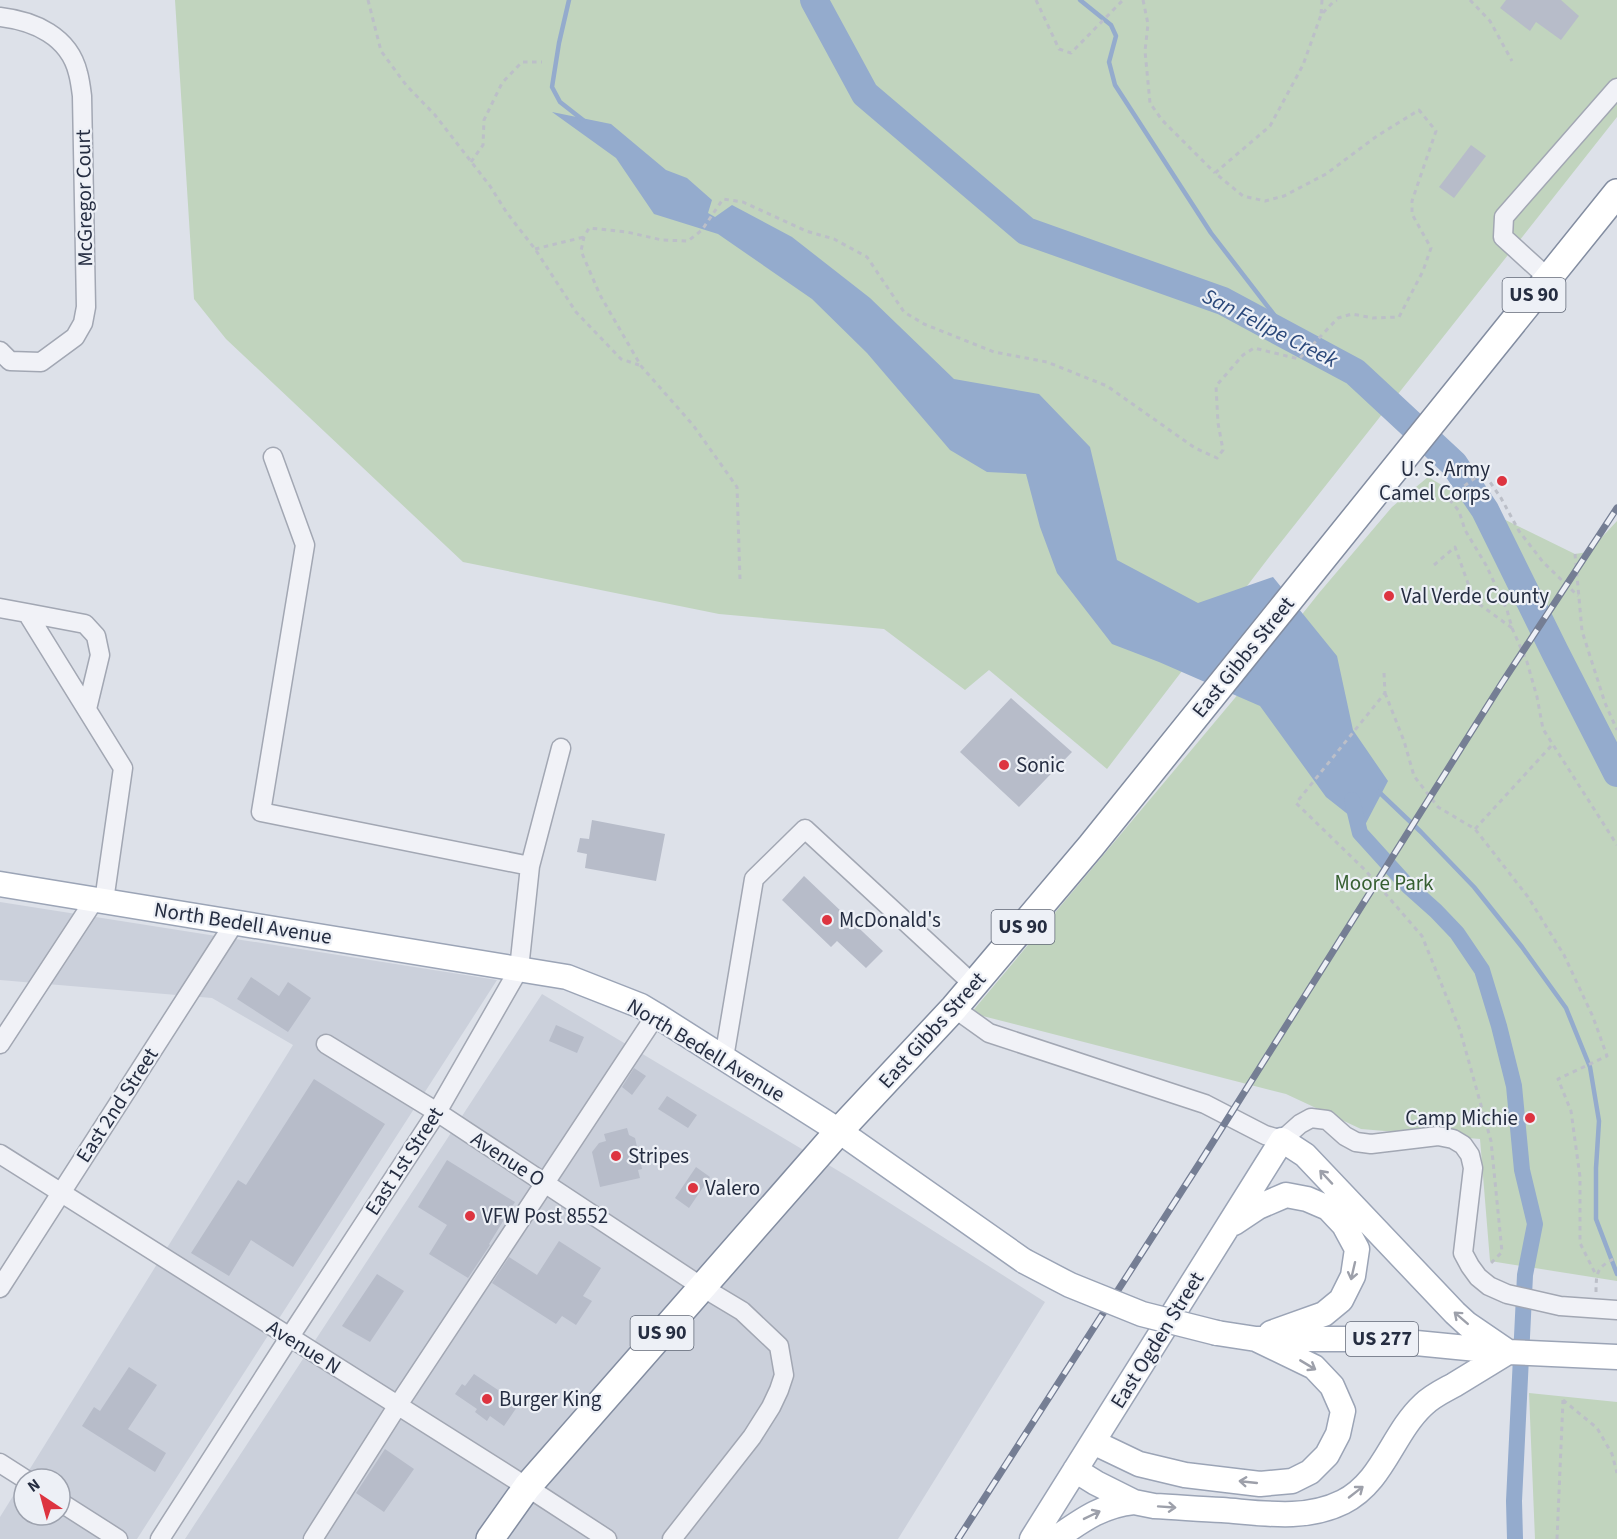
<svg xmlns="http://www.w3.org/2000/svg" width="1617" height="1539" font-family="'Source Sans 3',sans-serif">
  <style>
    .built { fill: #cbd0db; fill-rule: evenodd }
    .green { fill: #c1d4be }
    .water { fill: #94abcd }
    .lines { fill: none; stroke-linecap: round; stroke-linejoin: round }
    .stream { stroke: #94abcd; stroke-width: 4.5 }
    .canal { stroke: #94abcd; stroke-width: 16 }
    .river { stroke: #94abcd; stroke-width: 28 }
    .building { fill: #b7bcc9 }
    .minor-casing { stroke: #a2a7b3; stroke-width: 21 }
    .major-casing { stroke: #9ba4b6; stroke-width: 27 }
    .highway-casing { stroke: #838da1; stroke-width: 30 }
    .path { stroke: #bcbfc8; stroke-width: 3; stroke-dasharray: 4.5 4.5; stroke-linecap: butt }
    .minor { stroke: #f1f2f7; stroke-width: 18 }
    .major { stroke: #fff; stroke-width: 24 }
    .highway { stroke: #fff; stroke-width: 27 }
    .rail-casing { stroke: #757e94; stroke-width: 7 }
    .rail { stroke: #edf0f6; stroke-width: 4.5; stroke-dasharray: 14; stroke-linecap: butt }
    .major-bridge-casing { stroke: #9ba4b6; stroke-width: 27; stroke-linecap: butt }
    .major-bridge { stroke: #fff; stroke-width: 24 }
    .oneway { stroke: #9da0aa }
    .poi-dot { fill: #dd3440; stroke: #edf0f6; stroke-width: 2 }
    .labels { text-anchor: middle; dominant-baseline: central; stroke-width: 4.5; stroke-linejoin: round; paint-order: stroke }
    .shield { fill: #edf0f6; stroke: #616877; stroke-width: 1.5 }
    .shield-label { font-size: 20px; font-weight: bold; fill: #252d41 }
    .street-label { font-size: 21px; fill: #252d41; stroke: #edf0f6 }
    .poi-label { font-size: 21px; fill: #252d41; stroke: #edf0f6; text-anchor: start }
    .park-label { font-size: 21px; fill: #365f31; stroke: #edf0f6 }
    .water-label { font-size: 22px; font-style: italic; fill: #2b487a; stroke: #edf0f6 }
  </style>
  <rect width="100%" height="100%" fill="#dde1e9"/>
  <path class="built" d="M0,902L497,980L137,1539H0V1517L293,1045L212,998L0,980ZM24,1479H60V1515H24Z
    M542,994L852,1179L1045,1302L898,1539H185Z"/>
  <path class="green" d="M175,0H1617V117L1270,556L1107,769L989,670L965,690L884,629L719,614L463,562L226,339L194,299Z
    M1428,477L1485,510L1575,554L1588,552L1617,521V1281L1490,1261L1480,1139L1361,1129L1286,1094L971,1013L1250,680L1319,593L1392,507Z
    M1529,1393L1617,1402V1539H1535Z"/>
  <path class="water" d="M552,112L611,124L666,170L687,178L712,200L708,213L715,217L732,205L792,237L870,298L954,379L1039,394L1090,447L1117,560L1198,603L1273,577L1337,656L1353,730L1388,781L1364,827L1326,797L1260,706L1159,662L1112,644L1057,573L1040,527L1026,474L987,472L950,450L867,353L812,299L718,234L654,214L616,158Z"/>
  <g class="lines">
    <path class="stream" d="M569,0L559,43L552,87L560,102L583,120
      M1080,0L1111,25L1116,36L1109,62L1115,85L1211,233L1292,338
      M1379,792L1421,832L1474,887L1522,947L1566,1008L1590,1067L1599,1121L1596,1168V1219L1617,1274"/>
    <path class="canal" d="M1352,800L1360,833L1408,886L1436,911L1457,933L1482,970L1499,1026L1514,1086L1522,1170L1535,1224L1525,1275L1514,1501L1515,1539"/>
    <path class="river" d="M814,0L865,94L1026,231L1223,301L1355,372L1454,464L1485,510L1555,652L1617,773"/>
  </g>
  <path class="building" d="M1506,0H1561L1579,16L1561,40L1536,22L1530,31L1500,8Z
    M1471,145L1486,156L1454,198L1439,187Z
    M1011,698L1072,752L1019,807L960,752Z
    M592,820L665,834L656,881L585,868L587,854L577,852L580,838L589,839Z
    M804,876L883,951L866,968L837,941L831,947L782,900Z
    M251,977L279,996L288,982L311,998L288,1032L237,999Z
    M556,1025L584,1037L577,1053L549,1041Z
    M634,1068L646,1076L632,1095L622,1087Z
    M314,1079L385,1124L293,1267L251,1240L229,1276L191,1253L238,1180L246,1185Z
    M667,1096L697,1115L688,1128L658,1109Z
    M627,1128L629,1135L635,1138L642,1169L638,1170L640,1178L600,1187L592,1152L599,1143L606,1141L604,1134Z
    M447,1160L515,1202L489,1244L490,1245L468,1278L429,1254L447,1225L418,1207Z
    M696,1167L710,1177L689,1208L675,1198Z
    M559,1241L601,1268L583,1296L592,1301L576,1325L562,1316L556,1324L492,1283L509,1257L537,1275Z
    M377,1274L404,1291L370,1342L342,1326Z
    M129,1367L157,1385L128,1429L166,1453L155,1472L82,1426L94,1407L100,1411Z
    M474,1374L519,1404L504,1426L490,1416L487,1421L475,1412L477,1409L455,1394L462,1384L465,1386Z
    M385,1449L414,1469L384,1512L356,1493Z"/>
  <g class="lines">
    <defs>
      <path id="minor" d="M0,17C34,21 69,36 78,73C80,80 81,88 82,96L86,307L83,323L75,337L41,362L10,361L0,351
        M1548,278L1503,237L1504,217L1617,88
        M273,457L305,545L261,812L530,866
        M0,608L27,613L123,768L104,901
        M27,613L85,624L96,636L100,655L87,709
        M954,1008L989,1033L1205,1104L1265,1135L1282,1140L1300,1124L1311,1118L1327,1120L1345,1136L1356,1142L1371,1144L1438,1136L1453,1139L1463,1145L1470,1155L1473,1168L1463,1253L1470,1266L1478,1277L1489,1286L1507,1294L1560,1306L1617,1310
        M0,1044L95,899
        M326,1044L437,1112L702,1287L742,1311L779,1346L784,1375L779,1390L771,1407L752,1437L672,1539
        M724,1058L754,879L805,829L973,984
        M0,1154L527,1487L607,1539
        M0,1288L235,922
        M0,1463L25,1479
        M60,1502L118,1539
        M160,1539L289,1338L437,1112L519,969L530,866L561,748
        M313,1539L398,1405L656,1015"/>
      <path id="major" d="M0,884L567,977L641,1006L656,1015L839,1131L1024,1261
        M1234,1223L1258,1207L1286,1195L1307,1199L1328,1208L1344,1225L1357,1249L1353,1276L1341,1300L1324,1314L1271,1333
        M1217,1333L1256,1339H1375L1508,1352L1617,1357
        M1093,1442L1139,1464L1185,1475L1260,1484L1292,1481L1310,1472L1327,1455L1338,1434L1343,1411L1332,1386L1314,1367L1256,1339
        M1075,1470L1096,1483L1134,1502L1154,1506C1176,1507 1199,1509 1222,1510C1262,1513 1305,1521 1343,1502C1383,1482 1392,1434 1423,1405C1432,1396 1443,1391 1454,1385C1472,1374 1490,1363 1508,1352
        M1032,1539L1282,1140L1305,1155L1455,1313L1467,1324L1508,1352
        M1055,1539C1081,1521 1102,1505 1134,1502"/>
      <path id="highway" d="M490,1539L527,1487L839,1131L954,1008L1091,846L1617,193"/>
    </defs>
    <use href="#minor" class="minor-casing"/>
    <use href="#major" class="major-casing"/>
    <use href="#highway" class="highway-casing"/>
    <path class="path" d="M368,0L381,51L406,85L435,115L490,186L507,213L535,249L576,312L621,359L639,365
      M1036,0L1059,49L1071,53L1123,0
      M1143,0L1148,24L1145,51L1150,103L1162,120L1215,173
      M1322,0L1321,15L1334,1L1337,0
      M1470,0L1490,21L1512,61
      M471,162L483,145L484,120L502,83L522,62H542
      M535,249L584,237
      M1575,554L1582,631L1605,703L1617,730
      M1434,565L1455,547L1470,589L1479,604L1512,628L1507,610L1486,565L1465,530L1459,511L1448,498L1483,472L1501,498L1519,531L1543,562L1578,596
      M740,579L737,487L693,425L641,366L600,295L581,251L584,237L589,228L627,232L662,240L688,241L702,230L723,199L743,202L806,231L834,239L867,257L904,312L924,324L994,352L1047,362L1107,386L1195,448L1217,458L1223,450L1218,423L1216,386L1243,355L1254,348L1299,359L1338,318L1352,314L1373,318L1399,317L1423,271L1431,248L1412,214V201L1436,131L1419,110L1377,136L1326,174L1284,196L1265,201L1243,196L1215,173L1270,126L1303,65L1321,15
      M1512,628L1527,662L1537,697L1543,729L1617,845
      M1384,673L1385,693L1296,803L1365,870L1422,936L1460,1030L1491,1141L1502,1252L1489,1265
      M1385,693L1404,741L1414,776L1438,807L1475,829L1528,897L1564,955L1593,1017L1607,1056L1558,1079L1571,1111L1580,1177V1243L1596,1275
      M1475,829L1552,745
      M1596,1292C1596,1270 1598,1267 1617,1257
      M1563,1400L1597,1428L1612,1454L1617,1473
      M1557,1539L1563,1400"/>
    <use href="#minor" class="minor"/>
    <use href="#major" class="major"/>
    <use href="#highway" class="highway"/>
    <defs>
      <path id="rail" d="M958,1539L1201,1161L1502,683L1617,508"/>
    </defs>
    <use href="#rail" class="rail-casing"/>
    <use href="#rail" class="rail"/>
    <defs>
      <path id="major-bridge" d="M1024,1261L1070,1285L1142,1314L1217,1333"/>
    </defs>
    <use href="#major-bridge" class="major-bridge-casing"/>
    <use href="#major-bridge" class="major-bridge"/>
  </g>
  <defs><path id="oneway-shaft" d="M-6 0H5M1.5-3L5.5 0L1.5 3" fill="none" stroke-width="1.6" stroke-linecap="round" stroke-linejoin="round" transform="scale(1.5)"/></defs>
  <g class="oneway">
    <use href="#oneway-shaft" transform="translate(1326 1177) rotate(-133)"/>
    <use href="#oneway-shaft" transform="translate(1353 1271) rotate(103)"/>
    <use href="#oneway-shaft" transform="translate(1461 1318) rotate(-139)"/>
    <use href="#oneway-shaft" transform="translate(1308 1365) rotate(31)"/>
    <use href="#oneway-shaft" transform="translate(1248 1482) rotate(-174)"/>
    <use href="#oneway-shaft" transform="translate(1356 1492) rotate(-38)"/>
    <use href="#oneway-shaft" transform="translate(1167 1507) rotate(4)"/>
    <use href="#oneway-shaft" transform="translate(1092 1515) rotate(-26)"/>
  </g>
  <g class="poi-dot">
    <circle cx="1502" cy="481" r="6"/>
    <circle cx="1389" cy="596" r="6"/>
    <circle cx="1004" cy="765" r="6"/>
    <circle cx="827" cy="920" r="6"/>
    <circle cx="1530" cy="1118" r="6"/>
    <circle cx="616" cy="1156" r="6"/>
    <circle cx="693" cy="1188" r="6"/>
    <circle cx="470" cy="1216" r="6"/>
    <circle cx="487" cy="1399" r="6"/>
  </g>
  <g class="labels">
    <g class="shield">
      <rect x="1502.5" y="278" width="63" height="34" rx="4.5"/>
      <rect x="991.5" y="910" width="63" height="34" rx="4.5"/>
      <rect x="630.5" y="1316" width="63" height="34" rx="4.5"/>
      <rect x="1346" y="1322" width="72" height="34" rx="4.5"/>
    </g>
    <g class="shield-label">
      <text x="1534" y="295">US 90</text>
      <text x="1023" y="927">US 90</text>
      <text x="662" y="1333">US 90</text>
      <text x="1382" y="1339">US 277</text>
    </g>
    <g class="street-label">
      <text transform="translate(84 198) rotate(-91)">McGregor Court</text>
      <text transform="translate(1243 657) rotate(-51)">East Gibbs Street</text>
      <text transform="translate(243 923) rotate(9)">North Bedell Avenue</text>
      <text transform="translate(932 1030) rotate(-48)">East Gibbs Street</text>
      <text transform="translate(706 1050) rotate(31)">North Bedell Avenue</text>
      <text transform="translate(117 1105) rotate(-57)">East 2nd Street</text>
      <text transform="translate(508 1159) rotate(33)">Avenue O</text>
      <text transform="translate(404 1161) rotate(-57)">East 1st Street</text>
      <text transform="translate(1157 1340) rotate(-58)">East Ogden Street</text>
      <text transform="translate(304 1347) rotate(32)">Avenue N</text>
    </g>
    <g class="poi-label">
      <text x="1490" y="469" text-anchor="end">U. S. Army<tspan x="1490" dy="24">Camel Corps</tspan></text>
      <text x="1401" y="596">Val Verde County</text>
      <text x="1016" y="765">Sonic</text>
      <text x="839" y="920">McDonald's</text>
      <text x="1518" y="1118" text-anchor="end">Camp Michie</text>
      <text x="628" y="1156">Stripes</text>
      <text x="705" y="1188">Valero</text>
      <text x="482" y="1216">VFW Post 8552</text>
      <text x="499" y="1399">Burger King</text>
    </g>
    <g class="park-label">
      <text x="1384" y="883">Moore Park</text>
    </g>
    <g class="water-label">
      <text transform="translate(1270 328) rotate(27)">San Felipe Creek</text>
    </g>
  </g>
  <g transform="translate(42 1497) rotate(324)"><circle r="28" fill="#edf0f6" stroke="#9da2ae" stroke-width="1.5"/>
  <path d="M0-4.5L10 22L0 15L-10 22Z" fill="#dd3440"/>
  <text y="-9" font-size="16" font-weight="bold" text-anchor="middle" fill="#252d41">N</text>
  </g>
</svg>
